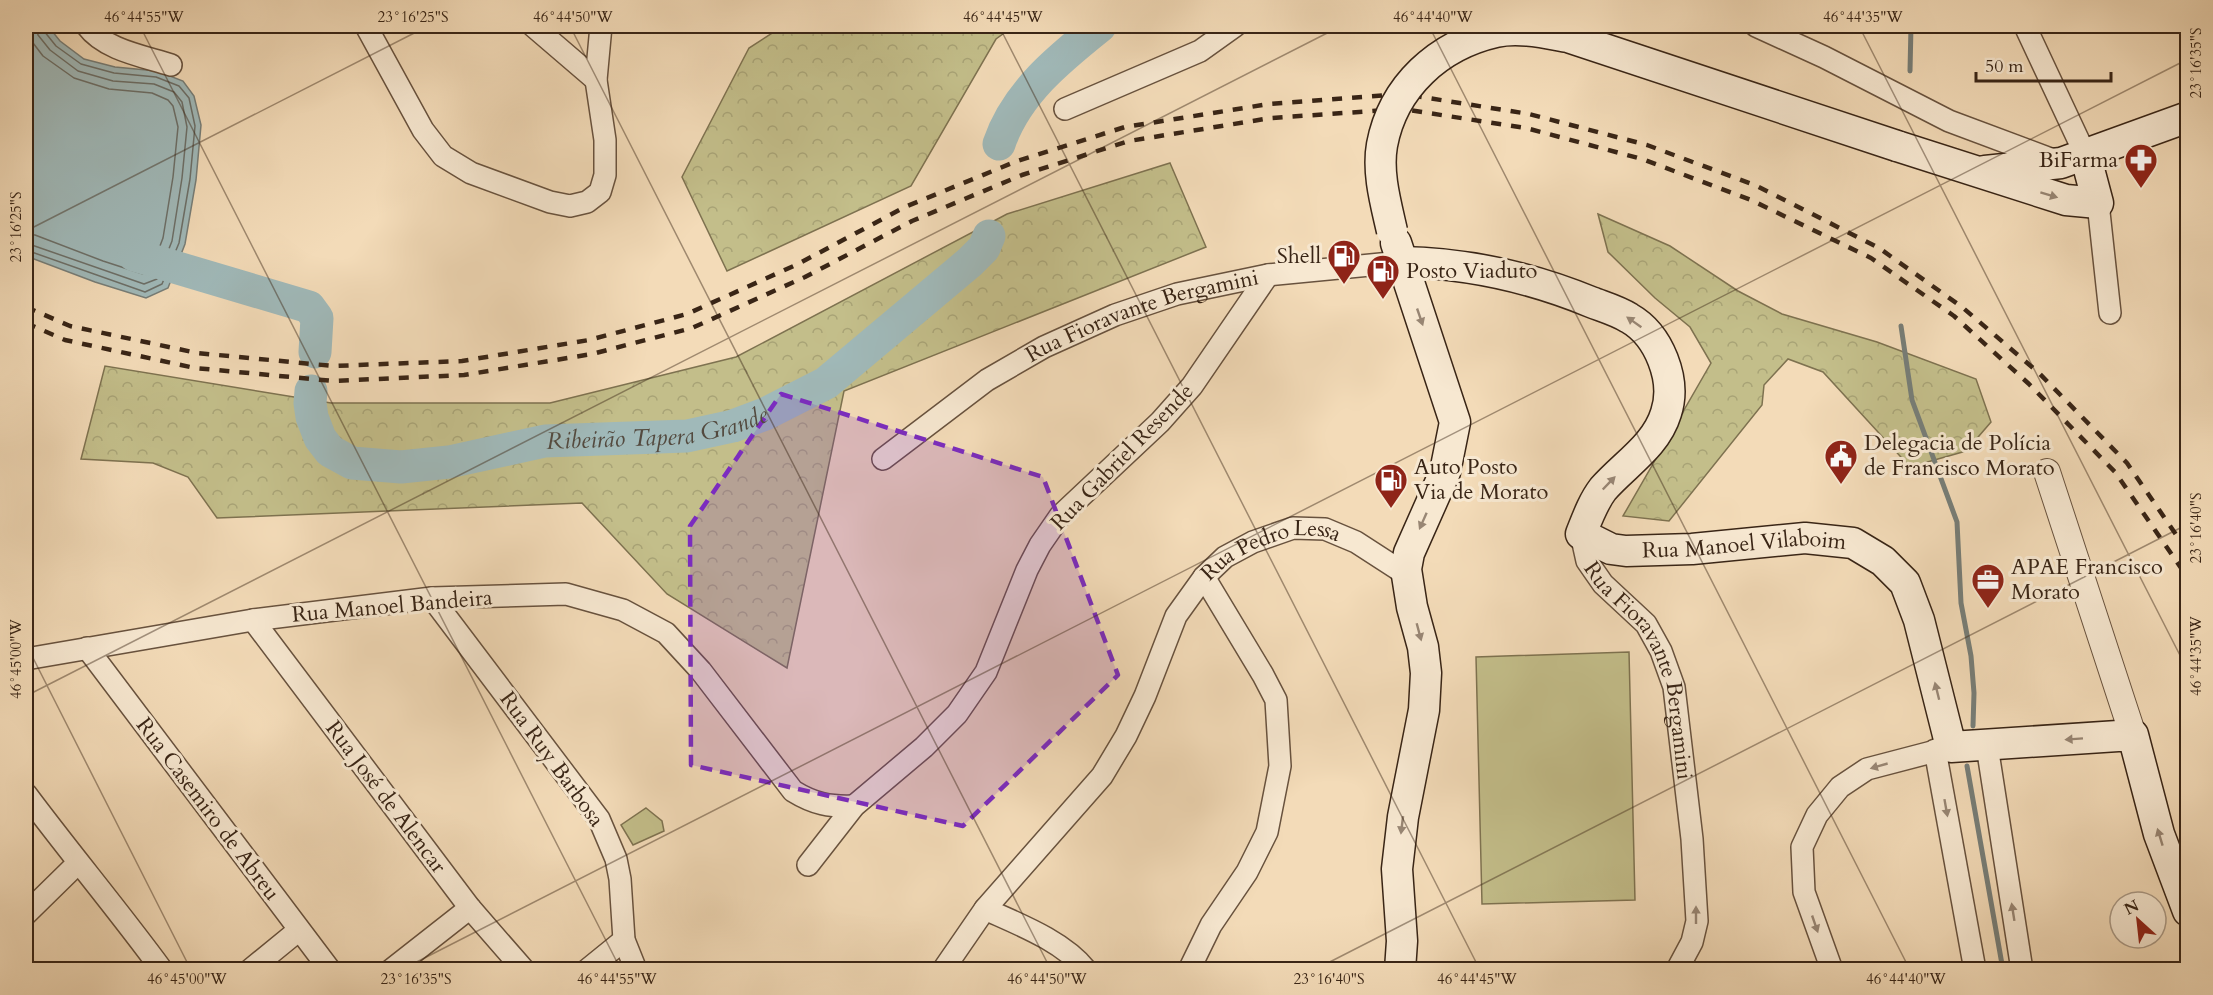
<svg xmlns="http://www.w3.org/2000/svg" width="2213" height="995" font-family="Cardo,serif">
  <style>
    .forest { fill: url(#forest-crowns); stroke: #7e7250; stroke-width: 1.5 }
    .park { fill: #c3be8a; stroke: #7e7250; stroke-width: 1.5 }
    .water { fill: #a0b9b9; stroke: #777e78; stroke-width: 1.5 }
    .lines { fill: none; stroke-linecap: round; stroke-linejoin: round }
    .shore { stroke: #6c6f68; stroke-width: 1.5 }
    .stream { stroke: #777e78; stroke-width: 5 }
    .river { stroke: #a0b9b9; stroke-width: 33 }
    .minor-casing { stroke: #68523e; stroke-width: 24 }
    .tertiary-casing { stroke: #68523e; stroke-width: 28 }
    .secondary-casing { stroke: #392516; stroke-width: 33 }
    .minor { stroke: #f7e8d1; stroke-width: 21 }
    .tertiary { stroke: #f7e8d1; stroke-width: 26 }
    .secondary { stroke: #f7e8d1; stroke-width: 30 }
    .rail { stroke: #392516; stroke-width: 4.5; stroke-dasharray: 10 10; stroke-linecap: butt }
    .secondary-bridge-casing { stroke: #392516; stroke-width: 33; stroke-linecap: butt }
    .secondary-bridge { stroke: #f7e8d1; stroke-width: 30 }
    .oneway { fill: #988674 }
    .marked { fill: #7b2cbf; fill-opacity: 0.2; stroke: #7b2cbf; stroke-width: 4.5; stroke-dasharray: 12 8; stroke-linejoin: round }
    .ticks { fill: none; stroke: #392516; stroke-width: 1.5; stroke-opacity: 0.45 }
    .labels { text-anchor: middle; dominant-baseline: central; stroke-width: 6; stroke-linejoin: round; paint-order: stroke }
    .poi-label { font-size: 22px; fill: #392516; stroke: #f7e8d1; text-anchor: start }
    .street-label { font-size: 22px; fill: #392516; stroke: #f7e8d1 }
    .water-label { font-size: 24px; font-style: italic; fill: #534a3f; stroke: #f7e8d1 }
    .neatline { fill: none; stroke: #392516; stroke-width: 2 }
    .ticks-label { font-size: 15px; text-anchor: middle; fill: #392516 }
  </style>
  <defs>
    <pattern id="forest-crowns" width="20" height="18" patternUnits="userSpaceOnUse" patternTransform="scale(1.5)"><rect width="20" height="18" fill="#c3be8a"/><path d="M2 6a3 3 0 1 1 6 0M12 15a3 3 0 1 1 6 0" fill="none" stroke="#a8a376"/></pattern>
  </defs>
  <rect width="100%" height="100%" fill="#f3dbb8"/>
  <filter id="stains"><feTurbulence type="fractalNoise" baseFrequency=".00333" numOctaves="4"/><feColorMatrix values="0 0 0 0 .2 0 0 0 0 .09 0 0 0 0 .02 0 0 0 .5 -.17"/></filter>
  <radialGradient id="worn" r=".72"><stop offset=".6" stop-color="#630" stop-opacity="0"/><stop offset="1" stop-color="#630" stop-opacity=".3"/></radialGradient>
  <path class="forest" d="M783,26H1014L996,39L911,186L727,271L682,177L749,48Z
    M1170,163L1206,247L844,391L787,668L667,594L582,503L217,518L188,477L153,463L81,459L105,366L331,403H550L736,357L1007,214Z
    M1598,214L1670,246L1738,291L1782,314L1877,342L1976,379L1991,422L1966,451L1910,467L1823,372L1788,359L1764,385L1762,405L1669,521L1623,516L1711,363L1690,327L1655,298L1608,252Z"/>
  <path class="park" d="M1629,652L1635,900L1482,904L1476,657Z
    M646,808L662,821L664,831L633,845L621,825Z"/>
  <path class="water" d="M26,26H48L60,41L84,59L115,67L157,71L183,81L194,96L201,125L196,180L185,244L168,288L146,298L95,282L26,256Z"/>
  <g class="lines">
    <path class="shore" d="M26,234L35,235L103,261L143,274L150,272L163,238L173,177L178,127L173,106L168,100L152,93L109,89L74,78L43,56L30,39L27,26
      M26,243L144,284L157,279L172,241L182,178L187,127L182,102L174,92L154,84L113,81L78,71L50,50L38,35L36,26
      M26,250L145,292L162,284L179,243L190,179L195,126L189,98L179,86L156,77L114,73L81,64L56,46L44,31L43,26"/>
    <path class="stream" d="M1910,71L1911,26
      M1901,326L1912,400L1957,522L1961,603L1971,656L1974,693L1973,726
      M1967,766L2003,970"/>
    <g class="river">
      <path d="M999,144C1016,93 1060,58 1100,26"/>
      <path d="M134,255L309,307L317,318L315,352"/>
      <path id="s1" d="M311,391L310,403L312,417L320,438L330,451L352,463L401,467L449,462L545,441L687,436L733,426L765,414L826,383L970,262L984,248L989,236"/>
    </g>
    <defs>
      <g id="minor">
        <path d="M87,26C105,50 143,56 171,65"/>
        <path d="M366,26L423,130L443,156L471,173L550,202L570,206L587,202L600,192L605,175V140L596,80L601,26"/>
        <path d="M533,26L596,80"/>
        <path d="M1756,26L1824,57L1949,121L2056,161"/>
        <path d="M2025,26L2085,154"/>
        <path d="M1065,109L1200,51L1235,26"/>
        <path d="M2098,203L2110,313"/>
        <path id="s2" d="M883,459L987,380L1044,347L1115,315L1177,294L1268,275L1401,262"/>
        <path id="s3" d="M1581,534L1587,561L1603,584L1646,624L1661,651L1674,687L1692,839L1697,921L1692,942L1677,970"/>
        <path d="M432,598L599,819L616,859L620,879L624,940L636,970"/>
        <path d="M253,620L470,908L524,970"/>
        <path d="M87,648L330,970"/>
        <path d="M26,659L253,620L432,598L566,594L623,610L666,633L701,671L793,791C814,804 830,807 854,806"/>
        <path d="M1987,746L2022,970"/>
        <path d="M1935,750L1975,970"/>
        <path d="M26,794C70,853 118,910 162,970"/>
        <path d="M808,865L854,806L924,747L957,714L986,672L1027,570L1040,545L1060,516L1160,422L1192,386L1268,275"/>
        <path d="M985,909C1018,924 1063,941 1086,970"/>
        <path d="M26,914L78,863"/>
        <path d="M250,970L299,930"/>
        <path d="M391,970L470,908"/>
        <path d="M587,970L624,940"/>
        <path id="s4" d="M943,970L985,909L1102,776L1126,736L1145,696L1176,616L1204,577L1225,557L1253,542L1293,528L1325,529L1356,542L1407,575"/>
        <path d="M1189,970L1211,925L1247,872L1267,832L1280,766L1276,700L1263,675L1204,577"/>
        <path d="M1832,970L1804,892L1802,847L1817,815L1840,787L1867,769L1951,747"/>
      </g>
      <path id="tertiary" d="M2047,472L2133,735"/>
      <g id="secondary">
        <path d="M1897,146L2066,200L2098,203L2085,154"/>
        <path d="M1985,171L2061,163L2188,117"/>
        <path d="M1396,243L1455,422L1445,472L1409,553L1406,569L1412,607L1423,647L1426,673L1424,710L1403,817L1397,869L1402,941L1400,970"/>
        <path id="s5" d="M1401,262C1467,263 1530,277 1591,302C1604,307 1618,311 1629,318C1659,335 1677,380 1666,413C1656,446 1625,464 1603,489C1593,502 1587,519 1581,534L1611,549L1626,551L1692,549L1805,538L1853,543L1883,561L1905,583L1919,620L1951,747L2133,735L2159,834L2188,911"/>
      </g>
    </defs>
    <use href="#minor" class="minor-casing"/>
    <use href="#tertiary" class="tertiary-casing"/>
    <use href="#secondary" class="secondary-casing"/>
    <use href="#minor" class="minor"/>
    <use href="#tertiary" class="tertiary"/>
    <use href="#secondary" class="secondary"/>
    <path class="rail" d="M26,307L70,326L197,353L333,366L462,361L589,340L687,314L798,264L905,207L1017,161L1125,127L1269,104L1403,94L1529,114L1647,145L1757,186L1879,248L1962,307L2039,373L2127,463L2188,552
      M26,323L65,340L195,368L333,381L464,375L592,354L692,328L805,277L912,221L1022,175L1129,141L1271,118L1402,109L1526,128L1642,159L1751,200L1871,258L1954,316L2029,384L2115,472L2188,578"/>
    <defs>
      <path id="secondary-bridge" d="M1392,231C1386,204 1377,173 1382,145C1393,86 1439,45 1496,32C1519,27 1545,33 1568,37L1897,146"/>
    </defs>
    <use href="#secondary-bridge" class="secondary-bridge-casing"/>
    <use href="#secondary-bridge" class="secondary-bridge"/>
  </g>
  <defs><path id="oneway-solid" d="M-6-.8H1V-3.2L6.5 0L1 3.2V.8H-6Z" transform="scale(1.5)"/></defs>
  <g class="oneway">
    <use href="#oneway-solid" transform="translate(2049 195) rotate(17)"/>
    <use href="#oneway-solid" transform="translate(1420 317) rotate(71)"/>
    <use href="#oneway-solid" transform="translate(1634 322) rotate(-145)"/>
    <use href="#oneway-solid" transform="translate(1609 483) rotate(-46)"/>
    <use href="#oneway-solid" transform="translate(1423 521) rotate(114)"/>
    <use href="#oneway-solid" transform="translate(1419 632) rotate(75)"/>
    <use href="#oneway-solid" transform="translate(1937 691) rotate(-104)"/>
    <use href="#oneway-solid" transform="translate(2074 739) rotate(176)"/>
    <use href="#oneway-solid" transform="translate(1879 766) rotate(164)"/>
    <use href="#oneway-solid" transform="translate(1946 808) rotate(80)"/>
    <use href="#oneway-solid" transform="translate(1402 825) rotate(97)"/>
    <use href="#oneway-solid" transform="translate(2160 837) rotate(-107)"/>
    <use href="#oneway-solid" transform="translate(2013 912) rotate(-99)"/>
    <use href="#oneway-solid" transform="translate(1696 915) rotate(-90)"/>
    <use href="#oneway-solid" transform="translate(1815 924) rotate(71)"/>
  </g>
  <path class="marked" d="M781,394L1043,477L1118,675L963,826L691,765L690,526Z"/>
  <path class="ticks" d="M140,26L621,970M570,26L1051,970M999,26L1480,970M1429,26L1910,970M1859,26L2188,671M26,231L428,26M26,644L191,970M26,696L1341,26M401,970L2188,59M1314,970L2188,524"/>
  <defs>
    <symbol id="pharmacy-pin" viewBox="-11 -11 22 30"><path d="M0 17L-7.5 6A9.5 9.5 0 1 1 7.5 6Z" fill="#8f2418" stroke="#f7e8d1"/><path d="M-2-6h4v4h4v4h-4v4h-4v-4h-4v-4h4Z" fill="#fff"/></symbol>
    <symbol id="fuel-pin" viewBox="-11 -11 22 30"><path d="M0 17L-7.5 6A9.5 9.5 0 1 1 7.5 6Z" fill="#8f2418" stroke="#f7e8d1"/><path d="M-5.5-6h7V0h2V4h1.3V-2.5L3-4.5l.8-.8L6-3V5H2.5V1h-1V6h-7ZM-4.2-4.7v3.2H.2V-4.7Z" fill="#fff"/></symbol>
    <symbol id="civic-pin" viewBox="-11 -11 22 30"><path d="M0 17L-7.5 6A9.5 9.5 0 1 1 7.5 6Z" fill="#8f2418" stroke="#f7e8d1"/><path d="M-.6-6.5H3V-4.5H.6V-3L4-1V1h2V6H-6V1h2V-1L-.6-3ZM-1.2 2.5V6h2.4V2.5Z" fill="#fff"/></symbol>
    <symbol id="office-pin" viewBox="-11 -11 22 30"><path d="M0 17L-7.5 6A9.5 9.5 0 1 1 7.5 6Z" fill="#8f2418" stroke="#f7e8d1"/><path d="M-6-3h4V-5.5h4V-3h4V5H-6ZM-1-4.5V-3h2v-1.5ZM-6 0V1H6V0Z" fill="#fff"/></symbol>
  </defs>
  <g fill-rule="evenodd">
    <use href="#pharmacy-pin" x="2122" y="141" width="38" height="52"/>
    <use href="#fuel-pin" x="1325" y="237" width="38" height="52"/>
    <use href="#fuel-pin" x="1364" y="252" width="38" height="52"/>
    <use href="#civic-pin" x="1822" y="437" width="38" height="52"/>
    <use href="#fuel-pin" x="1372" y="461" width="38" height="52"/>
    <use href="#office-pin" x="1969" y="561" width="38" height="52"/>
  </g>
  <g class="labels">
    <g class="poi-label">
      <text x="2118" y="160" text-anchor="end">BiFarma</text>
      <text x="1321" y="256" text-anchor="end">Shell</text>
      <text x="1406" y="271">Posto Viaduto</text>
      <text x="1864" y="443">Delegacia de Polícia<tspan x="1864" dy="25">de Francisco Morato</tspan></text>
      <text x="1414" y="467">Auto Posto<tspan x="1414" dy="25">Via de Morato</tspan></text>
      <text x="2011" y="567">APAE Francisco<tspan x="2011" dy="25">Morato</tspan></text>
    </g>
    <g class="street-label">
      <text stroke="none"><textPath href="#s2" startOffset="300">Rua Fioravante Bergamini</textPath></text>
      <text transform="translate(1122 457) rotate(-46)">Rua Gabriel Resende</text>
      <text stroke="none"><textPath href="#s5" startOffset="663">Rua Manoel Vilaboim</textPath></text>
      <text stroke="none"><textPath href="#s4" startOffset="552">Rua Pedro Lessa</textPath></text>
      <text transform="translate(392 606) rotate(-5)">Rua Manoel Bandeira</text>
      <text stroke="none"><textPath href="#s3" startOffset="154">Rua Fioravante Bergamini</textPath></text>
      <text transform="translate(552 759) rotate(54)">Rua Ruy Barbosa</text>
      <text transform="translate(386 797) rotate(53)">Rua José de Alencar</text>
      <text transform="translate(208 809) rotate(53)">Rua Casemiro de Abreu</text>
    </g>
    <g class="water-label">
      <text stroke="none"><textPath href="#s1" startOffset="399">Ribeirão Tapera Grande</textPath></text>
    </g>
  </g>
  <rect width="2213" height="995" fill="none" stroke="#f3dbb8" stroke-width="66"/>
  <g transform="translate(2138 920) rotate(333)"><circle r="28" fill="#f7e8d1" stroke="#ab9a86" stroke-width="1.5"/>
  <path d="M0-4.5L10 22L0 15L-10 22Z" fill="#8f2418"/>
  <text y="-9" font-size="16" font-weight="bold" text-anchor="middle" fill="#392516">N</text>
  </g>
  <path d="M1976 72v9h135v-9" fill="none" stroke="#392516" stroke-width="3"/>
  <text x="1985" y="72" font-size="18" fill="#392516" stroke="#f7e8d1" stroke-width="4.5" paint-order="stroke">50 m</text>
  <rect x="33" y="33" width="2147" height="929" class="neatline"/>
  <g class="ticks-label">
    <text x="144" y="22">46°44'55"W</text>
    <text x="413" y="22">23°16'25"S</text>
    <text x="573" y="22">46°44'50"W</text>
    <text x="1003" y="22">46°44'45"W</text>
    <text x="1433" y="22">46°44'40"W</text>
    <text x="1863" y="22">46°44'35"W</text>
    <text transform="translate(2196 63) rotate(-90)" y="5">23°16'35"S</text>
    <text transform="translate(16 227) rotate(-90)" y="5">23°16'25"S</text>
    <text transform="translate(2196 528) rotate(-90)" y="5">23°16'40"S</text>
    <text transform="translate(2196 656) rotate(-90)" y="5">46°44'35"W</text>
    <text transform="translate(16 659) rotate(-90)" y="5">46°45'00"W</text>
    <text x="187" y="984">46°45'00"W</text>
    <text x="416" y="984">23°16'35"S</text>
    <text x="617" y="984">46°44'55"W</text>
    <text x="1047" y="984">46°44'50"W</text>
    <text x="1329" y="984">23°16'40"S</text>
    <text x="1477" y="984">46°44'45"W</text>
    <text x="1906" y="984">46°44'40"W</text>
  </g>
  <rect width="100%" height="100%" filter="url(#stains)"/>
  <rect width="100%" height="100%" fill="url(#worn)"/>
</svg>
